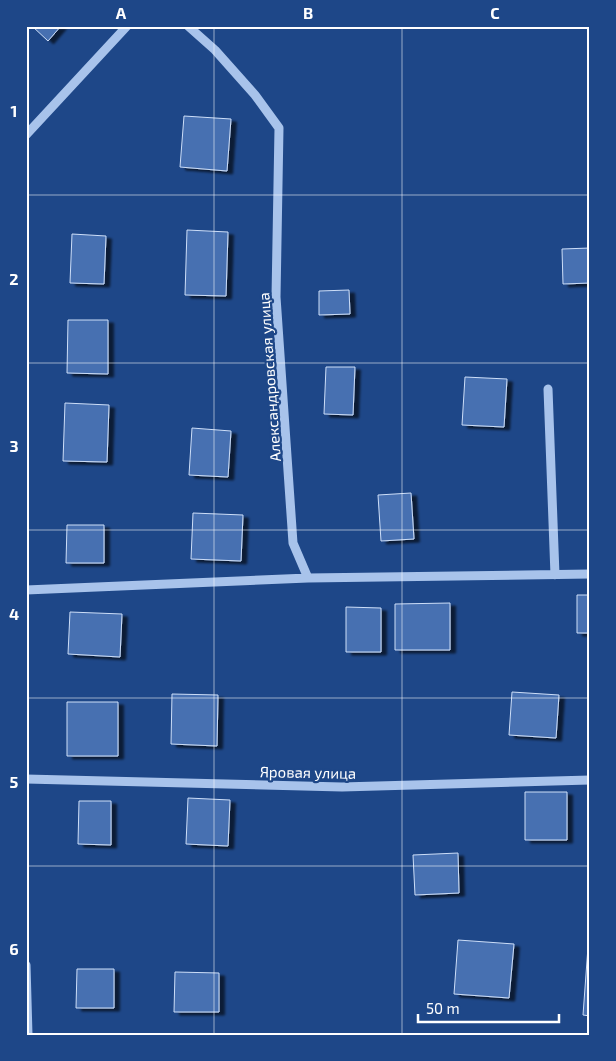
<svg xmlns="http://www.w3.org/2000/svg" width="616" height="1061" font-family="'Exo 2',sans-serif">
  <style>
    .building { fill: #4770b1; stroke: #cddef8; filter: url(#shadow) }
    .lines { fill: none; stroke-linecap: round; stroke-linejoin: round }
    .minor { stroke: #a8c3eb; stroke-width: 9 }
    .grid { fill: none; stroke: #fff; stroke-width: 1; stroke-opacity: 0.55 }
    .labels { text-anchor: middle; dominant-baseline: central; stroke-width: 4.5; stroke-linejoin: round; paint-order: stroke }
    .street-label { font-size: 15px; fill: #fff; stroke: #1e4788 }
    .neatline { fill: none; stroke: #fff; stroke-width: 2 }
    .grid-label { font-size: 16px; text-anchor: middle; font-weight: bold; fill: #fff }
  </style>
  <defs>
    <filter id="shadow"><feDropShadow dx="5.5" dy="3" stdDeviation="1" flood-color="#0009"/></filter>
  </defs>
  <rect width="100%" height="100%" fill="#1e4788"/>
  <path class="building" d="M32,26H61L48,41Z
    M184,116L231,119L227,171L180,167Z
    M187,230L228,232L226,296L185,295Z
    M72,234L106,236L104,284L70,283Z
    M590,248V283L563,284L562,249Z
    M349,290L350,314L319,315V291Z
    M68,320H108V374L67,373Z
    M326,367H355L353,415L324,414Z
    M465,377L507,379L504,427L462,425Z
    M65,403L109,405L107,462L63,461Z
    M192,428L231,431L228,477L189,475Z
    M411,493L414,539L381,541L378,495Z
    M193,513L243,515L241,561L191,559Z
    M67,525H104V563H66Z
    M577,595H590V633H577Z
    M450,603V650H395V604Z
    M346,607L381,608V652H346Z
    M70,612L122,614L120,657L68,654Z
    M512,692L559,695L556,738L509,735Z
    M172,694L218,695L217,746L171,744Z
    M67,702H118V756H67Z
    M525,792H567V840H525Z
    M188,798L230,800L228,846L186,844Z
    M79,801H111V845L78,844Z
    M458,853L459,893L415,895L413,855Z
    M458,940L514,944L509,998L454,994Z
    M588,947H590V1016L583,1015Z
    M77,969H114V1008H76Z
    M175,972L219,973V1012H174Z"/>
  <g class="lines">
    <path class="minor" d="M188,26L215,50L255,95L279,128L276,297L293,543L308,578
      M26,135L127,26
      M548,389L555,575
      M26,590L308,578L590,574
      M26,779L342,787L590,780
      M26,965L28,1035"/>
  </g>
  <path class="grid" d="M214,26V1035M402,26V1035M26,195H590M26,363H590M26,530H590M26,698H590M26,866H590"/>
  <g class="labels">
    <g class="street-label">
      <text transform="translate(269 377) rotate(-94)">Александровская улица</text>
      <text transform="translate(308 772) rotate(1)">Яровая улица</text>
    </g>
  </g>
  <rect width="616" height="1061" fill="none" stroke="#1e4788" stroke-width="55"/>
  <path d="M418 1014v8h141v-8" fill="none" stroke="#ffffff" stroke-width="2.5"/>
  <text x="426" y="1014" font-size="15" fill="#ffffff" stroke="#1e4788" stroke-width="4" paint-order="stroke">50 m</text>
  <rect x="28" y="28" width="560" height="1006" class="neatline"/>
  <g class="grid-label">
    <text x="121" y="19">A</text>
    <text x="308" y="19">B</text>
    <text x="495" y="19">C</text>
    <text x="14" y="117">1</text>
    <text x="14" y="285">2</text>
    <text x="14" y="452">3</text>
    <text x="14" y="620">4</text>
    <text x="14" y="788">5</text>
    <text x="14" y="955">6</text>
  </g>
</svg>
